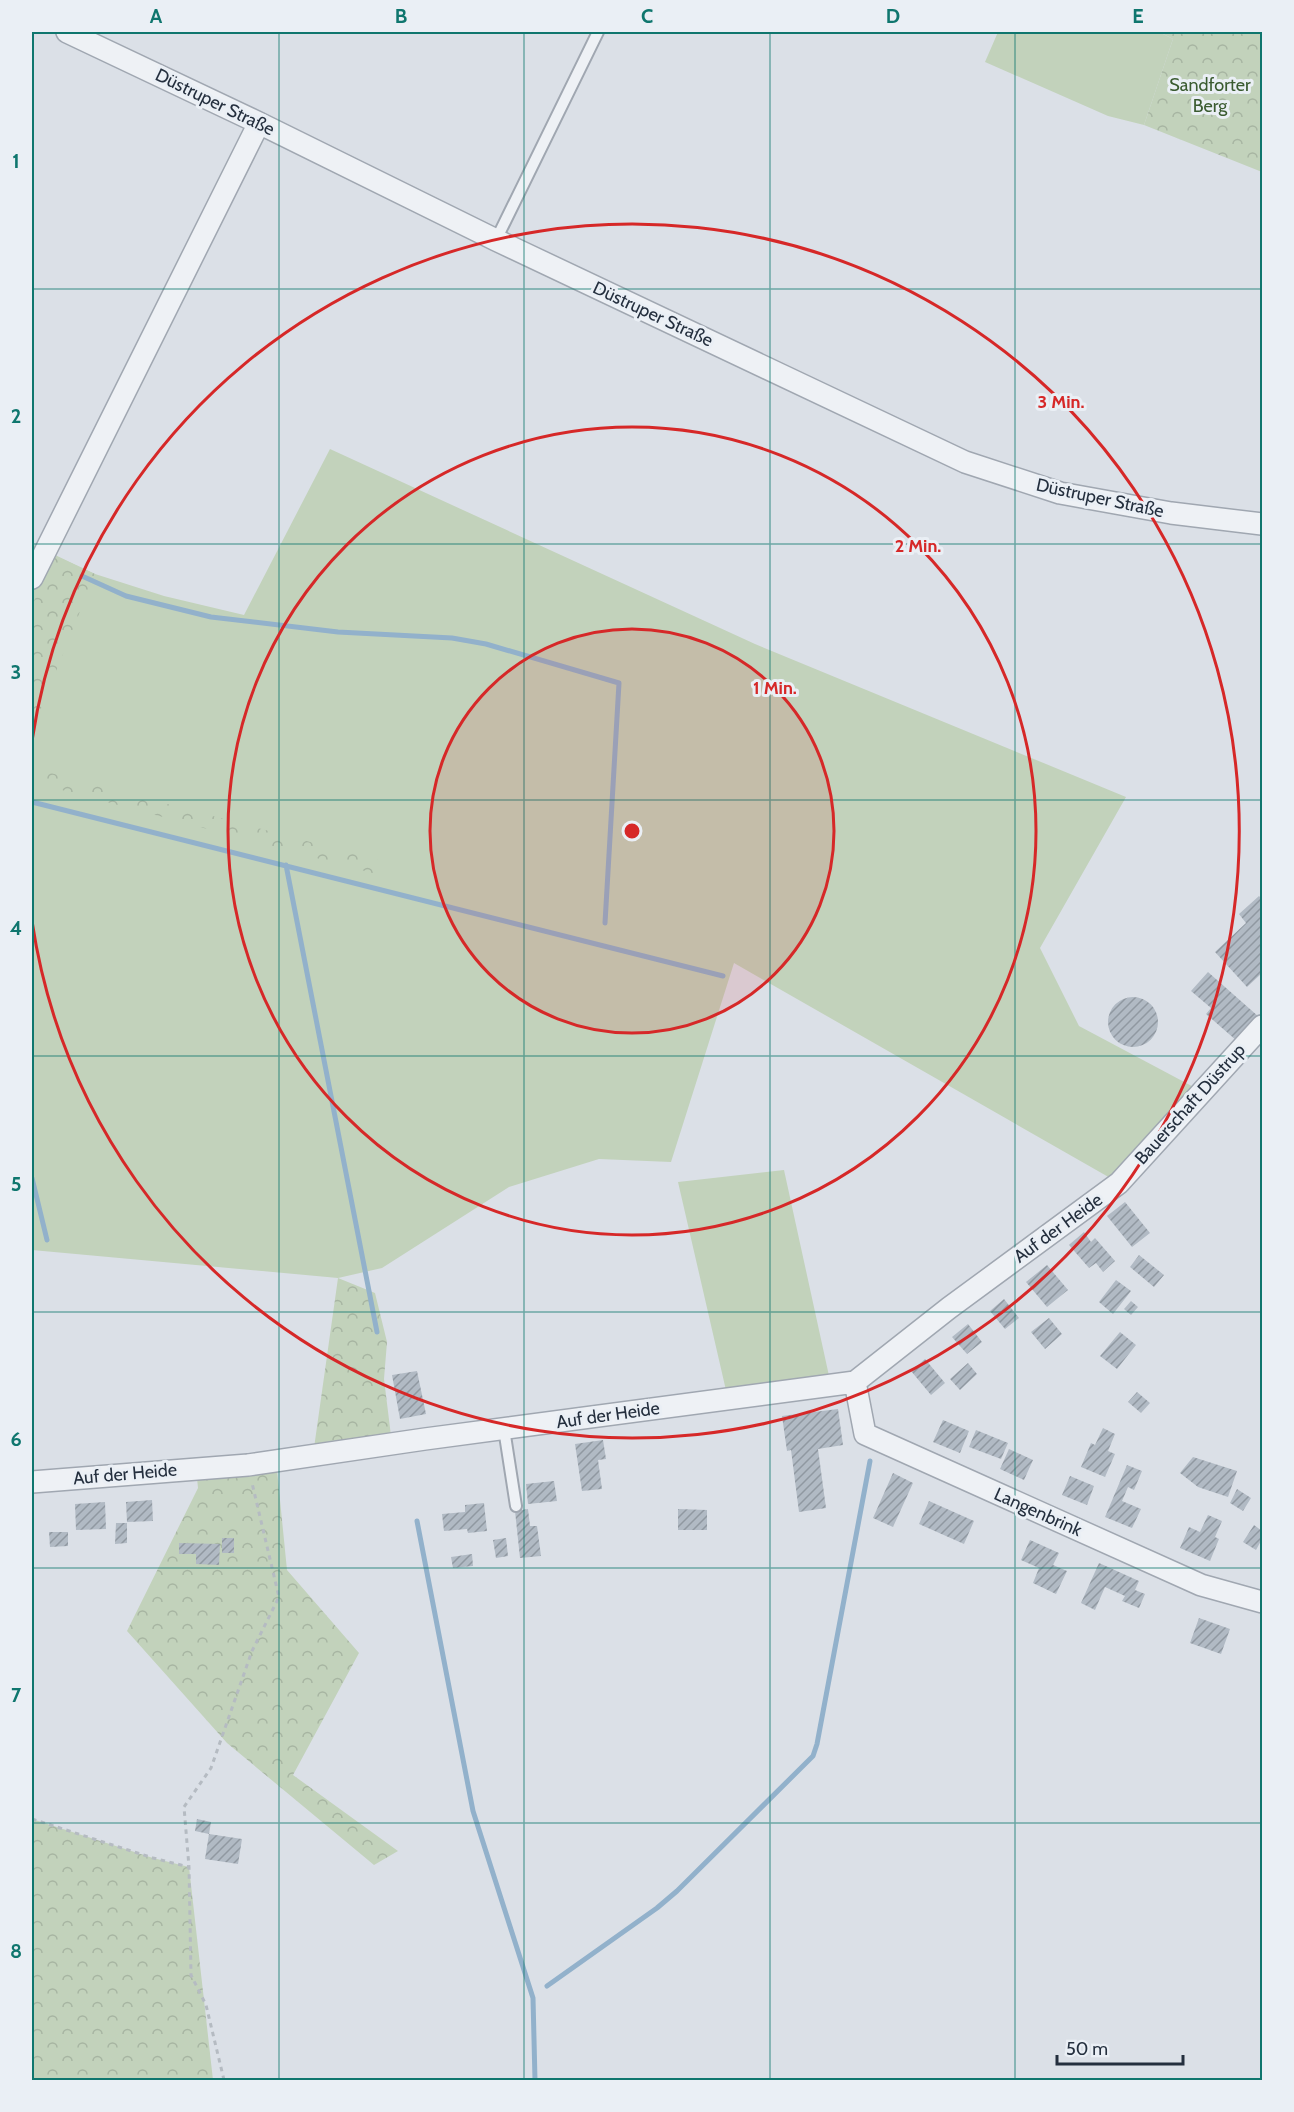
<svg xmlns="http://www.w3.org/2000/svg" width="1294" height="2112" font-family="Cabin,sans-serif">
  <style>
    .green { fill: #c2d2bb }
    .forest { fill: url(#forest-crowns) }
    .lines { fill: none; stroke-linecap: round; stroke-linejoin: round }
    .stream { stroke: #92b1cb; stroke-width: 5 }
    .building { fill: url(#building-hatch) }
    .lane-casing { stroke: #a0a7b1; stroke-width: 14 }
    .street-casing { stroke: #a0a7b1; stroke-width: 24 }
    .path { stroke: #b5bbc2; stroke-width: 3; stroke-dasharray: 4.5 4.5; stroke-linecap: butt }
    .lane { stroke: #eef1f5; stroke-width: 10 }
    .street { stroke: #eef1f5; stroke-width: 21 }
    .grid { fill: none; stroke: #0f766e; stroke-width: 1.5; stroke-opacity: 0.55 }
    .ring { fill: none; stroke: #d62828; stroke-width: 3 }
    .labels { text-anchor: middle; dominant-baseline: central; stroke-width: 6; stroke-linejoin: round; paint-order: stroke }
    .park-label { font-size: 18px; fill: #3a5b30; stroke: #eaeff5 }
    .street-label { font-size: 18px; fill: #242f3e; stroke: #eaeff5 }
    .centre { fill: #d62828; stroke: #eaeff5; stroke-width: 3 }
    .ring-label { font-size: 18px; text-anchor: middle; font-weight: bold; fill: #d62828; stroke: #eaeff5; stroke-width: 6; stroke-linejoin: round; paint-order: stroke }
    .neatline { fill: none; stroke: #0f766e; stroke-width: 2 }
    .grid-label { font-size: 20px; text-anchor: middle; font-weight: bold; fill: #0f766e }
  </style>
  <defs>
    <pattern id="forest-crowns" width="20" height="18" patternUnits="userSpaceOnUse" patternTransform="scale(1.5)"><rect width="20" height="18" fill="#c2d2bb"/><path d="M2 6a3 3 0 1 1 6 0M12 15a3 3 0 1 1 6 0" fill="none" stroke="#a7b5a2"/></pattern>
    <pattern id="building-hatch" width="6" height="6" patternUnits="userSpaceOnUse" patternTransform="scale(1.5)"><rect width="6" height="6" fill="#b1bac4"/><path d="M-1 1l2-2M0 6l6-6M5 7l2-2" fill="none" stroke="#9098a1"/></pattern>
  </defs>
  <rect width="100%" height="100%" fill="#dbe0e7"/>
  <path class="green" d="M998,32H1159L1173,39L1144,125L1108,116L985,62Z
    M330,449L755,644L1126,797L1040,948L1079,1026L1203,1092L1119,1183L734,963L671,1162L599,1159L509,1187L382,1268L338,1278L32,1250V544L95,574L164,596L244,615Z
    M784,1170L831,1385L728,1399L678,1182Z"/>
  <path class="forest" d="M1159,32H1262V172L1144,125L1173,39Z
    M56,556L95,574L32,731V605Z
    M32,768L378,860L376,874L32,782Z
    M338,1278L375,1293L387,1342L384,1379L392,1444L313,1455Z
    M276,1460L287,1570L359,1653L293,1775L398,1851L374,1865L227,1743L127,1631L198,1488L196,1468Z
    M32,1819L153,1858L189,1867L213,2080H32Z"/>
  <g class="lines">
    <path class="stream" d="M82,576L126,596L211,617L338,632L452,638L486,644L619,683L605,923
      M32,802L723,976
      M286,865L377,1332
      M32,1178L47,1240
      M417,1521L473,1811L533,1998L535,2080
      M547,1986L657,1908L677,1891L813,1756L817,1744L870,1461"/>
  </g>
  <path class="building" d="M1259,896L1262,899V973L1247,987L1215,952L1246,923L1239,914Z
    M1208,972L1259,1017L1237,1041L1206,1014L1211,1008L1191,991Z
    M1108 1022a25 25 0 1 1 50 0a25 25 0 1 1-50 0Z
    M1125,1202L1150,1233L1132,1247L1107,1216Z
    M1084,1232L1091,1242L1095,1238L1115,1261L1103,1272L1096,1263L1089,1268L1069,1245Z
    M1139,1255L1164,1275L1154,1287L1130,1267Z
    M1047,1265L1068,1290L1047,1307L1026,1282Z
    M1116,1280L1131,1291L1113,1314L1099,1302Z
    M1004,1299L1019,1318L1005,1329L990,1311Z
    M1131,1301L1138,1307L1131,1315L1124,1309Z
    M1049,1318L1062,1334L1045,1349L1031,1332Z
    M968,1324L982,1342L967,1354L952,1337Z
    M1120,1332L1136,1345L1117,1369L1100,1356Z
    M925,1359L945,1383L931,1395L911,1371Z
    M968,1363L977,1374L960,1390L950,1379Z
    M417,1371L426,1414L400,1419L392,1375Z
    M1137,1392L1150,1403L1141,1413L1128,1402Z
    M838,1409L843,1445L818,1449L826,1508L799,1512L791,1450L787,1451L782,1416Z
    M943,1420L969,1431L960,1453L933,1442Z
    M1103,1428L1115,1434L1108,1451L1115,1454L1105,1477L1081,1467L1091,1443L1095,1445Z
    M976,1430L1008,1443L1001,1459L969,1447Z
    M603,1440L606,1459L598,1460L602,1489L582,1491L575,1444Z
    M1009,1449L1033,1460L1024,1480L1000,1469Z
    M1193,1457L1237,1471L1228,1497L1198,1487L1180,1473Z
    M1127,1465L1142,1471L1134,1490L1128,1487L1122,1501L1141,1509L1132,1528L1105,1517Z
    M893,1473L913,1483L893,1527L873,1518Z
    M1070,1476L1094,1486L1087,1505L1062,1495Z
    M554,1481L557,1501L528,1504L526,1484Z
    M1237,1489L1251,1498L1243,1511L1230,1503Z
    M152,1500L153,1521L127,1522L126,1502Z
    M929,1501L974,1521L964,1544L919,1524Z
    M105,1502L106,1529L76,1530L75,1504Z
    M484,1503L487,1531L468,1533L467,1529L444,1531L442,1514L465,1512V1505Z
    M528,1509L530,1526H537L541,1556L520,1558L515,1511Z
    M678,1509L707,1510V1530H678Z
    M1208,1515L1222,1521L1215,1537L1219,1539L1210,1561L1180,1548L1189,1527L1200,1532Z
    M116,1523H127V1543L115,1544Z
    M1254,1525L1262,1531V1539L1256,1550L1243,1542Z
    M49,1532H68V1546L50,1547Z
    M222,1538H234V1553H222Z
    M506,1538L508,1556L496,1558L493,1540Z
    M1030,1540L1059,1553L1053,1565L1067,1571L1056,1594L1033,1583L1039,1568L1021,1560Z
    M179,1543L220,1544L219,1565L196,1564V1554H179Z
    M472,1554L473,1566L453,1568L451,1557Z
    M1099,1563L1139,1581L1135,1590L1145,1594L1139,1608L1122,1601L1125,1596L1105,1587L1095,1610L1081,1603Z
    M1199,1618L1230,1629L1221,1654L1190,1643Z
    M197,1819L211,1822L209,1834L195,1831Z
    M209,1834L242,1839L238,1864L205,1859Z"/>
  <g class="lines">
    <defs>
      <path id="lane" d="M496,240L598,32
        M504,1429L516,1506"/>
      <path id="street" d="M67,32L259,123L496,240L965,462L1060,493L1171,513L1262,524
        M32,578L259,123
        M855,1382L865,1434L1201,1585L1262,1602
        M32,1482L248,1465L425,1439L855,1382L949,1308L1119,1183L1262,1026"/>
    </defs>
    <use href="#lane" class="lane-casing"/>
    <use href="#street" class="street-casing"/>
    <path class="path" d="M32,1819L153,1858L189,1867
      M224,2080L206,2005L191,1975L189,1867L184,1807L211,1768L252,1651L279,1597L252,1483"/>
    <use href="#lane" class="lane"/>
    <use href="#street" class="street"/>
  </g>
  <path class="grid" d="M279,32V2080M524,32V2080M770,32V2080M1015,32V2080M32,289H1262M32,544H1262M32,800H1262M32,1056H1262M32,1312H1262M32,1568H1262M32,1823H1262"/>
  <circle cx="632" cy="831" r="202" fill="#d62828" fill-opacity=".12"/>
  <g class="ring">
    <circle cx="632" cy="831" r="202"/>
    <circle cx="632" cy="831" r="404"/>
    <path d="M32 741A607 607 0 1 1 32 921"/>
  </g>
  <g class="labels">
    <g class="park-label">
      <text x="1210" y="85">Sandforter<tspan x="1210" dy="21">Berg</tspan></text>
    </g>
    <g class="street-label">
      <text transform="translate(215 102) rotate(26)">Düstruper Straße</text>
      <text transform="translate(653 314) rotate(25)">Düstruper Straße</text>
      <text transform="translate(1100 498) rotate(12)">Düstruper Straße</text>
      <text transform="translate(1190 1104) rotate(-48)">Bauerschaft Düstrup</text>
      <text transform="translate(1058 1228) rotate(-36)">Auf der Heide</text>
      <text transform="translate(608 1415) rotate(-8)">Auf der Heide</text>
      <text transform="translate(125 1474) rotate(-5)">Auf der Heide</text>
      <text transform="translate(1038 1512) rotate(24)">Langenbrink</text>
    </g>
  </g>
  <circle cx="632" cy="831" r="9" class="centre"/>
  <g class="ring-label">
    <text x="1061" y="408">3 Min.</text>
    <text x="918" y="552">2 Min.</text>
    <text x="775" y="694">1 Min.</text>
  </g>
  <rect width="1294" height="2112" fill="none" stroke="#eaeff5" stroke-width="66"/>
  <path d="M1057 2055v9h126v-9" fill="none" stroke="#242f3e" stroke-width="3"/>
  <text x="1066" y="2055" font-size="18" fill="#242f3e" stroke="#eaeff5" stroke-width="4.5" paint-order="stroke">50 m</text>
  <rect x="33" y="33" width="1228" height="2046" class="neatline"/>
  <g class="grid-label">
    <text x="156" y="23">A</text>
    <text x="401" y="23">B</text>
    <text x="647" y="23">C</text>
    <text x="893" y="23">D</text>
    <text x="1138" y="23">E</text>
    <text x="16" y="168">1</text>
    <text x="16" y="423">2</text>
    <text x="16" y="679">3</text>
    <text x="16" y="935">4</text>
    <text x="16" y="1191">5</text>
    <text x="16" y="1446">6</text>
    <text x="16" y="1702">7</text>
    <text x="16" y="1958">8</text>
  </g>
</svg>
